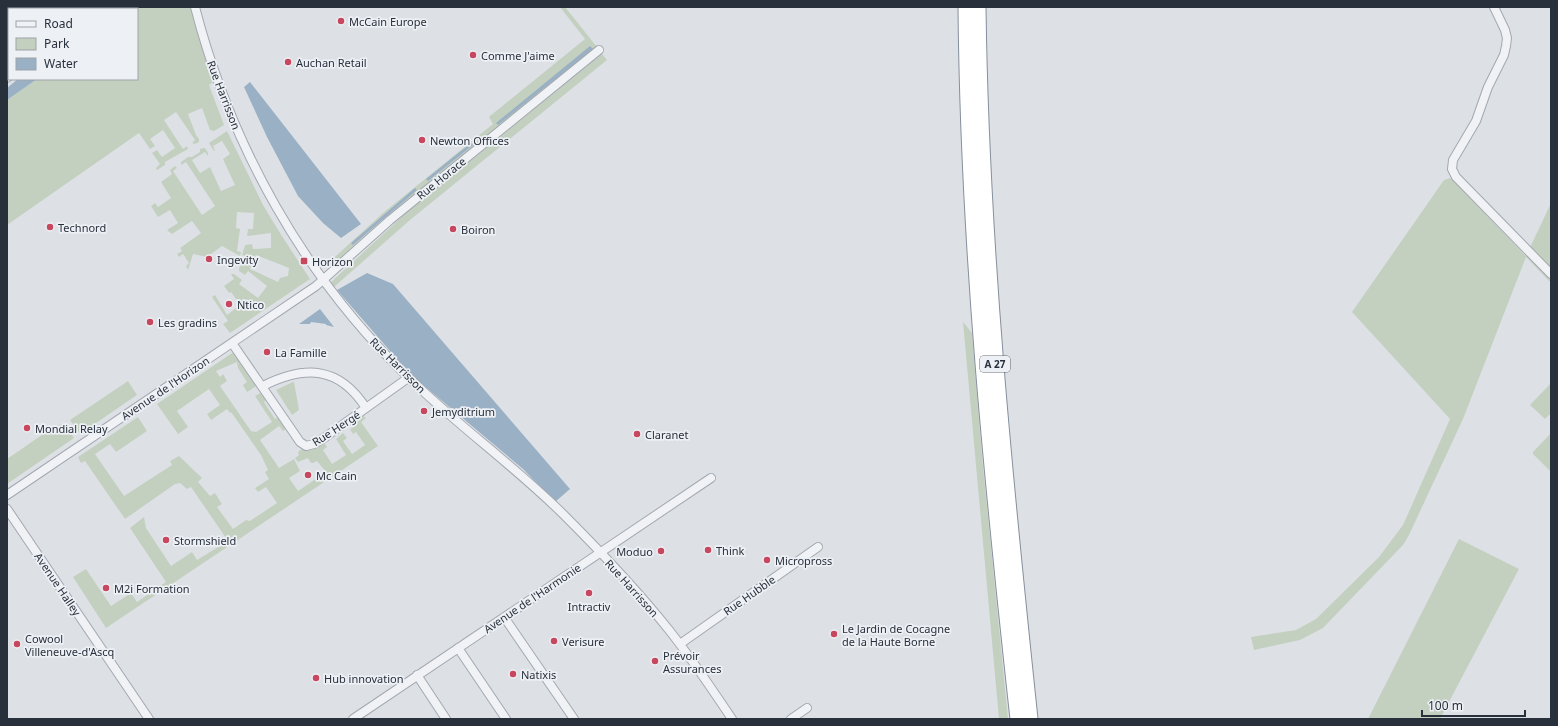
<svg xmlns="http://www.w3.org/2000/svg" width="1558" height="726" font-family="'Noto Sans',sans-serif">
  <style>
    .green { fill: #c4d0bf }
    .water { fill: #9ab0c5 }
    .lines { fill: none; stroke-linecap: round; stroke-linejoin: round }
    .street-casing { stroke: #a3a8b0; stroke-width: 10 }
    .highway-casing { stroke: #868f9c; stroke-width: 17 }
    .street { stroke: #f0f2f5; stroke-width: 8 }
    .highway { stroke: #fff; stroke-width: 15 }
    .poi-dot { fill: #c7475e; stroke: #edf0f4; stroke-width: 1.5 }
    .labels { text-anchor: middle; dominant-baseline: central; stroke-width: 3.5; stroke-linejoin: round; paint-order: stroke }
    .shield { fill: #edf0f4; stroke: #636a73; stroke-width: 1 }
    .shield-label { font-size: 10px; font-weight: bold; fill: #28303c }
    .poi-label { font-size: 11px; fill: #28303c; stroke: #edf0f4; text-anchor: start }
    .street-label { font-size: 11px; fill: #28303c; stroke: #edf0f4 }
  </style>
  <rect width="100%" height="100%" fill="#dde1e6"/>
  <path class="green" d="M124,7H193L215,81L209,85L224,125L214,131L210,130L202,108L188,114L196,135L199,139V142L195,144L192,143L195,140L176,112L164,120L183,149L187,146L188,149L165,162V165L157,170L156,168L160,164L152,153L157,150L162,157L175,148L163,130L150,139L155,146L150,149L139,133L7,225V100L37,79H137V9H122Z
    M560,7H565L597,47L387,216L333,264L325,266L383,213L493,124L489,117L490,116L585,39Z
    M602,54L607,60L410,220L334,287L330,283L405,214Z
    M227,131L263,205L280,233L310,279L230,333L223,324L228,321L212,297L215,295L227,315L240,305L238,299H236L231,292L229,293L224,286L234,279L231,274H234L242,280L239,284L258,298L267,286L248,271L245,275L239,271V268L242,264L245,262L252,265L250,269L278,282L280,278L288,276L289,268L256,255L254,259L242,255L245,245L252,244L253,249L271,248V233L247,236L248,229H253L254,213L237,212L236,228L240,229L237,251L241,252L240,256L222,246L207,257L193,254L188,270L186,266L189,263L183,254L179,257L177,254L182,251L180,248L201,233L192,221L172,234L167,230L178,223L170,210L158,217L151,206L155,203L158,207L171,198L161,182L172,174L170,170L175,166L177,168L173,171L202,215L215,206L186,162L181,165V162L188,157H192L200,152V149L205,148L208,153V156L205,152L192,160L200,173L210,167L221,191L235,185L223,159L230,154L222,141L213,146L215,151H214L209,143Z
    M1451,178L1526,256L1551,203V283L1526,257L1463,419L1409,535L1403,545L1323,628L1300,640L1254,650L1251,637L1296,630L1316,619L1379,557L1403,525L1450,419L1352,312L1444,180Z
    M963,322L972,333L982,456L1008,719H999Z
    M235,351L258,385L247,392L243,385L247,382L238,368L237,362L216,371L220,377L223,374L227,381L220,386L251,431L256,432L272,422L255,396L262,392L267,399L264,402L275,419L279,416L287,428L283,431L279,426L260,440L279,468L294,459L300,471L289,478L298,491L326,472L317,461L313,463H311L308,458L298,462L295,458L299,455L298,452L303,448L312,450L324,442L327,447L323,450L332,464L346,455L336,439L343,433L347,438L343,441L352,454L365,445L356,432L353,434L350,429L354,427L352,422L362,415L366,418L361,422L378,446L106,628L73,577L86,569L111,606L131,593L137,602L166,582L130,528L144,517L146,528L171,566L192,552L197,560L228,541L191,487L187,489L180,483L175,484L125,519L85,461L81,463L78,457L138,417L147,431L116,452L110,444L95,454L124,496L172,465L170,461L179,456L202,478L198,482L210,496L215,493L222,504L217,507L233,529L246,520L250,521L277,503L266,487L258,492L255,488L269,479L265,472L268,470L261,455L231,412L230,413L227,409L211,420L207,414L220,405L209,389L177,411L188,427L178,434L157,404Z
    M128,381L137,395L80,434L70,420Z
    M293,382H294L299,410L292,415L276,390Z
    M1551,383V413L1545,419L1530,405Z
    M64,423L74,438L7,484V459L49,430Z
    M1551,433V472L1533,454V452Z
    M1459,539L1519,569L1440,719H1368Z"/>
  <path class="water" d="M590,46L593,49L498,125L496,123Z
    M18,79H37L7,100V88Z
    M250,82L361,224L341,238L323,223L298,196L267,137L244,87Z
    M471,143L473,145L428,181L426,179Z
    M415,188L417,190L353,245L351,243Z
    M367,273L393,284L570,489L555,502L523,469L410,374L337,290Z
    M320,309L334,327L326,325V324L311,322L310,324H299Z"/>
  <g class="lines">
    <defs>
      <path id="street" d="M14,7L16,9
        M195,7C231,146 304,277 408,377C458,426 515,466 565,516C601,552 637,590 669,630C692,659 712,689 732,719
        M1494,7L1505,30L1507,38L1506,46L1504,55L1488,87L1476,121L1453,160L1452,169L1456,177L1551,274
        M72,9L75,7
        M7,78L9,76
        M232,343L300,442L306,446L314,444L324,438L408,378
        M263,386C305,365 339,366 366,408
        M7,495L316,286L390,220L599,50
        M7,509L149,719
        M504,617L574,719
        M680,644L818,547
        M458,648L506,719
        M417,675L446,719
        M353,719L711,478
        M791,719L807,708"/>
      <path id="highway" d="M966,7C968,245 992,482 1018,719
        M978,7C981,245 1005,482 1030,719"/>
    </defs>
    <use href="#street" class="street-casing"/>
    <use href="#highway" class="highway-casing"/>
    <use href="#street" class="street"/>
    <use href="#highway" class="highway"/>
  </g>
  <g class="poi-dot">
    <circle cx="341" cy="21" r="4"/>
    <circle cx="473" cy="55" r="4"/>
    <circle cx="288" cy="62" r="4"/>
    <circle cx="422" cy="140" r="4"/>
    <circle cx="50" cy="227" r="4"/>
    <circle cx="453" cy="229" r="4"/>
    <circle cx="209" cy="259" r="4"/>
    <rect x="300" y="257" width="8" height="8" rx="2"/>
    <circle cx="229" cy="304" r="4"/>
    <circle cx="150" cy="322" r="4"/>
    <circle cx="267" cy="352" r="4"/>
    <circle cx="424" cy="411" r="4"/>
    <circle cx="27" cy="428" r="4"/>
    <circle cx="637" cy="434" r="4"/>
    <circle cx="308" cy="475" r="4"/>
    <circle cx="166" cy="540" r="4"/>
    <circle cx="708" cy="550" r="4"/>
    <circle cx="661" cy="551" r="4"/>
    <circle cx="767" cy="560" r="4"/>
    <circle cx="106" cy="588" r="4"/>
    <circle cx="589" cy="593" r="4"/>
    <circle cx="834" cy="634" r="4"/>
    <circle cx="554" cy="641" r="4"/>
    <circle cx="17" cy="644" r="4"/>
    <circle cx="655" cy="661" r="4"/>
    <circle cx="513" cy="674" r="4"/>
    <circle cx="316" cy="678" r="4"/>
  </g>
  <g class="labels">
    <rect class="shield" x="980" y="356" width="30" height="16" rx="3"/>
    <g class="shield-label">
      <text x="995" y="364">A 27</text>
    </g>
    <g class="poi-label">
      <text x="349" y="21">McCain Europe</text>
      <text x="481" y="55">Comme J'aime</text>
      <text x="296" y="62">Auchan Retail</text>
      <text x="430" y="140">Newton Offices</text>
      <text x="58" y="227">Technord</text>
      <text x="461" y="229">Boiron</text>
      <text x="217" y="259">Ingevity</text>
      <text x="312" y="261">Horizon</text>
      <text x="237" y="304">Ntico</text>
      <text x="158" y="322">Les gradins</text>
      <text x="275" y="352">La Famille</text>
      <text x="432" y="411">Jemyditrium</text>
      <text x="35" y="428">Mondial Relay</text>
      <text x="645" y="434">Claranet</text>
      <text x="316" y="475">Mc Cain</text>
      <text x="174" y="540">Stormshield</text>
      <text x="716" y="550">Think</text>
      <text x="653" y="551" text-anchor="end">Moduo</text>
      <text x="775" y="560">Micropross</text>
      <text x="114" y="588">M2i Formation</text>
      <text x="589" y="606" text-anchor="middle">Intractiv</text>
      <text x="842" y="628">Le Jardin de Cocagne<tspan x="842" dy="13">de la Haute Borne</tspan></text>
      <text x="25" y="638">Cowool<tspan x="25" dy="13">Villeneuve-d'Ascq</tspan></text>
      <text x="562" y="641">Verisure</text>
      <text x="663" y="655">Prévoir<tspan x="663" dy="13">Assurances</tspan></text>
      <text x="521" y="674">Natixis</text>
      <text x="324" y="678">Hub innovation</text>
    </g>
    <g class="street-label">
      <text transform="translate(224 95) rotate(69)">Rue Harrisson</text>
      <text transform="translate(441 178) rotate(-39)">Rue Horace</text>
      <text transform="translate(398 365) rotate(45)">Rue Harrisson</text>
      <text transform="translate(165 388) rotate(-34)">Avenue de l'Horizon</text>
      <text transform="translate(336 428) rotate(-33)">Rue Hergé</text>
      <text transform="translate(58 584) rotate(56)">Avenue Halley</text>
      <text transform="translate(632 588) rotate(48)">Rue Harrisson</text>
      <text transform="translate(749 595) rotate(-35)">Rue Hubble</text>
      <text transform="translate(532 598) rotate(-34)">Avenue de l'Harmonie</text>
    </g>
  </g>
  <rect width="1558" height="726" fill="none" stroke="#28303c" stroke-width="16"/>
  <rect x="8" y="8" width="130" height="72" fill="#edf0f4" stroke="#9ea3aa"/>
  <rect x="16" y="21" width="20" height="6" fill="#f0f2f5" stroke="#9ea3aa"/>
  <text x="44" y="28" font-size="12" fill="#28303c">Road</text>
  <rect x="16" y="38" width="20" height="12" fill="#c4d0bf" stroke="#9ea3aa"/>
  <text x="44" y="48" font-size="12" fill="#28303c">Park</text>
  <rect x="16" y="58" width="20" height="12" fill="#9ab0c5" stroke="#9ea3aa"/>
  <text x="44" y="68" font-size="12" fill="#28303c">Water</text>
  <path d="M1422 710v6h103v-6" fill="none" stroke="#28303c" stroke-width="2"/>
  <text x="1428" y="710" font-size="12" fill="#28303c" stroke="#edf0f4" stroke-width="3" paint-order="stroke">100 m</text>
</svg>
